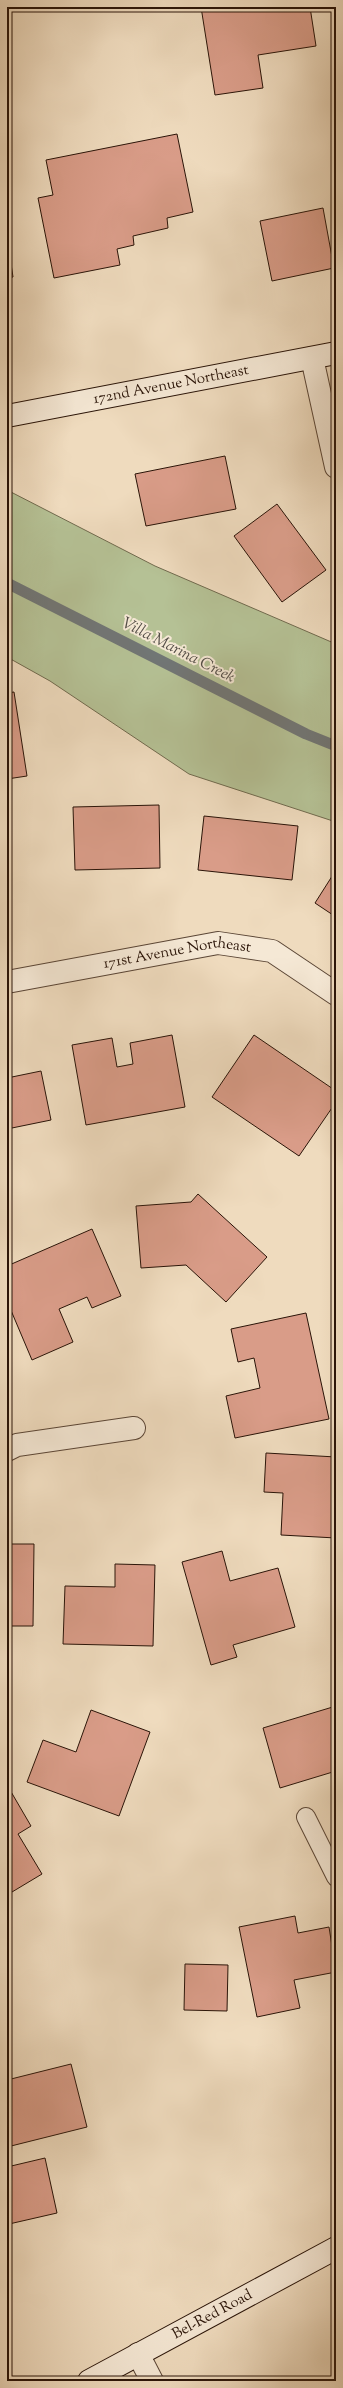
<svg xmlns="http://www.w3.org/2000/svg" width="343" height="2388" font-family="'Sorts Mill Goudy',serif">
  <style>
    .green { fill: #b5c195; stroke: #706a4e }
    .lines { fill: none; stroke-linecap: round; stroke-linejoin: round }
    .stream { stroke: #717675; stroke-width: 11 }
    .building { fill: #d99c88; stroke: #2a1408 }
    .lane-casing { stroke: #5b4636; stroke-width: 20 }
    .street-casing { stroke: #5b4636; stroke-width: 24 }
    .secondary-casing { stroke: #2a1408; stroke-width: 24 }
    .lane { stroke: #f5e8d5; stroke-width: 18 }
    .street { stroke: #f5e8d5; stroke-width: 22 }
    .secondary { stroke: #f5e8d5; stroke-width: 22 }
    .labels { text-anchor: middle; dominant-baseline: central; stroke-width: 4; stroke-linejoin: round; paint-order: stroke }
    .street-label { font-size: 15px; fill: #2a1408; stroke: #f5e8d5 }
    .water-label { font-size: 16px; font-style: italic; fill: #534d47; stroke: #f5e8d5 }
  </style>
  <rect width="100%" height="100%" fill="#efdbbe"/>
  <filter id="stains"><feTurbulence type="fractalNoise" baseFrequency=".005" numOctaves="4"/><feColorMatrix values="0 0 0 0 .2 0 0 0 0 .09 0 0 0 0 .02 0 0 0 .5 -.17"/></filter>
  <radialGradient id="worn" r=".72"><stop offset=".6" stop-color="#630" stop-opacity="0"/><stop offset="1" stop-color="#630" stop-opacity=".3"/></radialGradient>
  <path class="green" d="M7,490L155,566L336,644V822L189,774L50,681L7,657Z"/>
  <g class="lines">
    <path class="stream" d="M7,583L306,734L336,746"/>
  </g>
  <path class="building" d="M201,7H310L316,46L258,55L263,88L215,95Z
    M177,134L193,212L167,218L168,228L133,236L134,245L117,249L120,265L54,278L38,198L53,195L46,160Z
    M323,208L334,268L272,281L260,221Z
    M7,237L13,277L7,278Z
    M225,456L236,509L146,526L135,474Z
    M277,504L326,570L282,602L234,536Z
    M14,692L27,776L7,779V693Z
    M159,805L160,868L75,870L73,807Z
    M204,816L298,826L292,880L198,870Z
    M336,870V917L315,903Z
    M172,1035L185,1107L86,1125L72,1045L112,1038L117,1067L133,1064L130,1043Z
    M254,1035L336,1091V1102L299,1156L212,1097Z
    M41,1071L51,1120L7,1129V1078Z
    M198,1194L267,1257L226,1302L186,1265L141,1268L136,1206L191,1202Z
    M92,1229L121,1296L92,1308L87,1297L59,1309L73,1342L32,1360L7,1301V1266Z
    M306,1313L329,1419L235,1438L226,1396L260,1388L254,1358L238,1362L231,1329Z
    M266,1453L336,1457V1538L281,1535L283,1493L264,1492Z
    M7,1544H34L33,1626H7Z
    M222,1551L230,1581L278,1568L295,1627L233,1645L237,1657L211,1665L182,1562Z
    M115,1564L155,1565L153,1646L63,1644L65,1586L115,1587Z
    M336,1706V1771L280,1788L263,1728Z
    M91,1710L150,1732L119,1816L27,1782L43,1740L76,1752Z
    M10,1790L31,1826L18,1834L42,1874L7,1895V1792Z
    M295,1916L298,1933L329,1927L336,1972L294,1980L300,2008L257,2017L239,1927Z
    M185,1964L228,1965L227,2011L184,2010Z
    M71,2064L87,2127L7,2147V2080Z
    M45,2158L57,2213L9,2224L7,2167Z"/>
  <g class="lines">
    <defs>
      <path id="lane" d="M306,1817L336,1877"/>
      <g id="street">
        <path d="M312,358L336,467"/>
        <path id="s1" d="M7,982L218,943L272,951L336,994"/>
        <path d="M7,1450L17,1445L134,1428"/>
        <path d="M138,2354L152,2381"/>
      </g>
      <g id="secondary">
        <path id="s2" d="M7,416L336,353"/>
        <path id="s3" d="M89,2381L336,2248"/>
      </g>
    </defs>
    <use href="#lane" class="lane-casing"/>
    <use href="#street" class="street-casing"/>
    <use href="#secondary" class="secondary-casing"/>
    <use href="#lane" class="lane"/>
    <use href="#street" class="street"/>
    <use href="#secondary" class="secondary"/>
  </g>
  <g class="labels">
    <g class="street-label">
      <text stroke="none"><textPath href="#s2" startOffset="167">172nd Avenue Northeast</textPath></text>
      <text stroke="none"><textPath href="#s1" startOffset="173">171st Avenue Northeast</textPath></text>
      <text stroke="none"><textPath href="#s3" startOffset="140">Bel-Red Road</textPath></text>
    </g>
    <g class="water-label">
      <text transform="translate(178 651) rotate(27)">Villa Marina Creek</text>
    </g>
  </g>
  <rect width="343" height="2388" fill="none" stroke="#efdbbe" stroke-width="24"/>
  <rect x="8" y="8" width="327" height="2372" fill="none" stroke="#2a1408" stroke-width="2"/>
  <rect x="12" y="12" width="319" height="2364" fill="none" stroke="#2a1408"/>
  <rect width="100%" height="100%" filter="url(#stains)"/>
  <rect width="100%" height="100%" fill="url(#worn)"/>
</svg>
